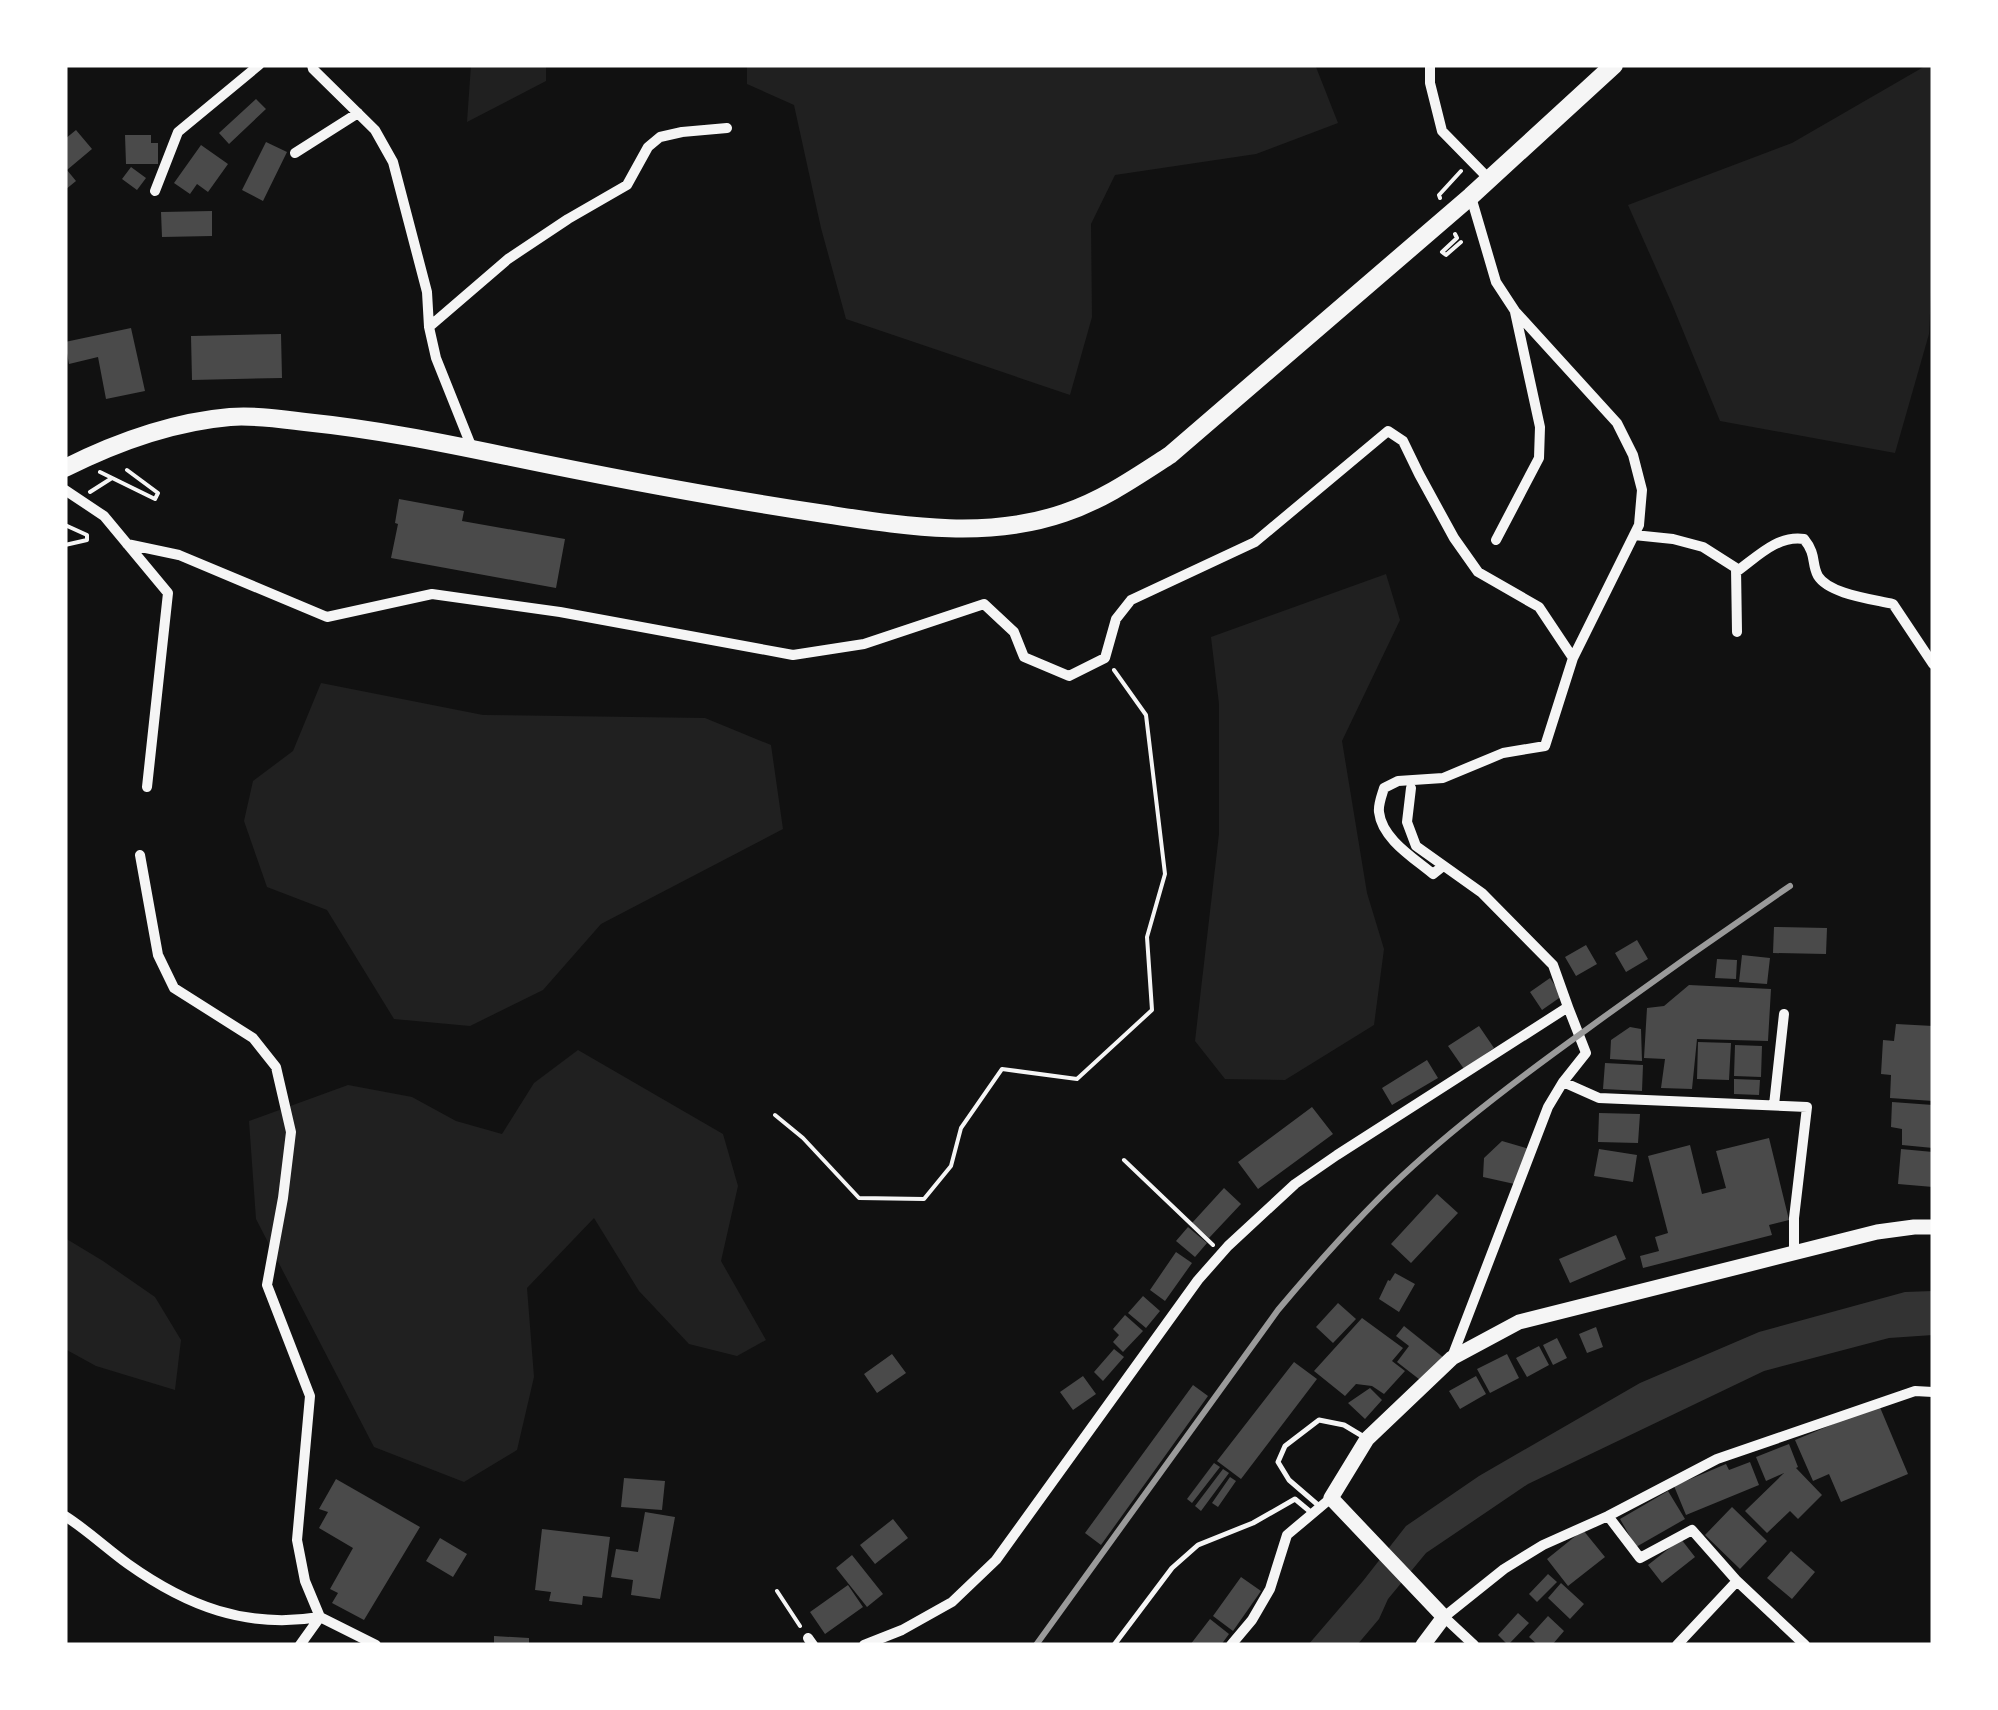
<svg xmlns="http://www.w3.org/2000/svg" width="1998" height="1710" font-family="'Archivo Narrow',sans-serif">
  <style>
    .green { fill: #202020 }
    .water { fill: #333 }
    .building { fill: #4a4a4a }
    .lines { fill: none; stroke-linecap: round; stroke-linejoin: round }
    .path { stroke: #f5f5f5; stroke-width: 4 }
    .service { stroke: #f5f5f5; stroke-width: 5 }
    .minor { stroke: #f5f5f5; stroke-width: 10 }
    .primary { stroke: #f5f5f5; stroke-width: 15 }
    .trunk { stroke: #f5f5f5; stroke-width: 18 }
    .rail { stroke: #9a9a9a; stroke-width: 6 }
  </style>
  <rect width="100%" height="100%" fill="#111"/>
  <path class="green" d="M471,65H546V81L467,122Z
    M747,65H1312L1316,67L1338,123L1256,154L1115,175L1091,224L1092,317L1070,395L846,319L821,228L794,105L747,84Z
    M1927,65H1933V252L1929,334L1895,453L1720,421L1672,304L1628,205L1792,143Z
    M1386,574L1400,620L1342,741L1367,893L1384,949L1374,1025L1285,1080L1225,1079L1195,1041L1219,834V704L1211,637Z
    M321,683L483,715L705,718L771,745L783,829L601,924L543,990L470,1026L394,1019L327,910L267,887L244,821L253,781L293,751Z
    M578,1050L723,1134L738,1186L721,1261L766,1340L737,1356L689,1344L639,1291L594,1218L527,1288L534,1377L517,1450L464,1482L374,1447L256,1219L249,1121L348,1085L412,1097L456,1121L502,1134L534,1083Z
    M65,1238L103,1261L155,1297L181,1340L175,1390L96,1366L65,1349Z"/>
  <path class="water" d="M1933,1291V1335L1889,1338L1764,1371L1528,1484L1426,1553L1388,1599L1379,1619L1357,1645H1308L1363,1581L1406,1526L1479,1476L1640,1383L1759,1332L1905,1292Z"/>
  <path class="building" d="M256,99L266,109L229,144L219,133Z
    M76,130L92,149L67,170L76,181L65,190V139Z
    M125,135H151V143H158V164H126Z
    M266,142L287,152L263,201L242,190Z
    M201,145L228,164L208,192L197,184L190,194L174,183Z
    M131,167L146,178L137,190L122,179Z
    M212,211V236L162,237L161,212Z
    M131,328L145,391L106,399L98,357L69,364L65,342Z
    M281,334L282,378L192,380L191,336Z
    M399,499L464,511L462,521L565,539L556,588L391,558L398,524L395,523Z
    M1774,927L1827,928L1826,954L1773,953Z
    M1637,940L1648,959L1626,972L1615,953Z
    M1586,945L1597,964L1576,976L1565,957Z
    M1742,955L1770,958L1767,984L1739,982Z
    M1717,959L1737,960L1736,979L1715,978Z
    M1550,978L1562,996L1542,1010L1530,992Z
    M1689,985L1771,989L1768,1041L1697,1039L1692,1089L1661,1088L1665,1059L1644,1058L1647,1008L1664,1006Z
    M1896,1024L1933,1026V1101L1890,1098L1891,1075L1881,1074L1883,1040L1894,1041Z
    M1479,1026L1494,1048L1464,1069L1448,1046Z
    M1630,1027L1641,1029L1642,1061L1610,1059L1611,1040Z
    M1698,1042L1731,1043L1729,1080L1697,1079Z
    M1735,1045L1762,1046L1761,1077L1734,1076Z
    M1427,1060L1438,1078L1392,1105L1382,1088Z
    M1605,1063L1643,1065L1642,1091L1603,1089Z
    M1734,1079L1760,1080L1759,1095L1734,1094Z
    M1892,1102L1933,1105V1148L1902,1145V1129L1891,1127Z
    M1312,1107L1333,1134L1258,1189L1238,1162Z
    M1599,1113L1640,1114L1638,1143L1598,1142Z
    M1769,1138L1789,1220L1769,1225L1772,1235L1643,1268L1640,1256L1659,1251L1655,1237L1668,1233L1648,1156L1690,1145L1702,1194L1726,1188L1716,1151Z
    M1502,1141L1529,1149L1519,1185L1483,1177L1484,1158Z
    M1599,1149L1637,1155L1633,1182L1594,1176Z
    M1901,1149L1933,1152V1187L1898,1184Z
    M1224,1188L1241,1204L1209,1238L1192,1223Z
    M1437,1194L1458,1213L1411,1263L1391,1244Z
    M1188,1227L1207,1243L1195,1257L1176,1241Z
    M1616,1235L1626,1259L1570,1283L1559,1259Z
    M1176,1252L1192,1263L1165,1301L1150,1290Z
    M1395,1273L1415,1284L1399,1312L1379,1299L1388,1280L1390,1281Z
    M1143,1296L1160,1311L1146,1328L1128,1313Z
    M1338,1303L1356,1319L1333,1343L1316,1327Z
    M1125,1315L1143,1331L1123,1352L1113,1342L1119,1335L1113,1329Z
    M1362,1318L1403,1348L1392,1361L1405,1371L1384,1394L1372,1386L1356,1384L1345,1396L1314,1371Z
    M1404,1326L1444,1358L1424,1383L1397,1362L1409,1346L1396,1336Z
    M1596,1327L1603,1347L1587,1353L1579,1334Z
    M1557,1338L1567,1358L1553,1365L1543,1345Z
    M1539,1346L1549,1365L1527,1377L1516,1358Z
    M1114,1349L1124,1357L1103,1381L1094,1372Z
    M892,1354L906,1373L877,1393L864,1374Z
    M1507,1354L1519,1378L1490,1393L1477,1369Z
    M1294,1362L1317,1379L1241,1479L1217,1461Z
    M1083,1376L1096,1394L1073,1410L1060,1392Z
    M1476,1376L1486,1394L1460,1409L1449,1391Z
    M1193,1385L1208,1396L1101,1545L1085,1533Z
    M1370,1388L1382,1400L1365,1419L1348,1403Z
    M1879,1405L1908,1474L1841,1502L1829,1474L1813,1481L1795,1440Z
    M1789,1444L1798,1467L1796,1468L1822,1495L1798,1519L1790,1511L1767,1533L1745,1511L1784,1473L1766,1481L1756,1457Z
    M1750,1462L1759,1485L1686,1515L1674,1486L1726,1464L1729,1470Z
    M1214,1463L1220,1467L1192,1503L1187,1499Z
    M1223,1469L1229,1473L1201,1511L1195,1506Z
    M1230,1477L1236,1481L1218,1507L1212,1503Z
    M624,1478L665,1481L662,1510L621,1507Z
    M336,1479L420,1527L364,1620L332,1603L338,1593L330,1589L353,1548L319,1528L328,1512L319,1509Z
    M1668,1491L1685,1519L1636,1547L1620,1519Z
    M1732,1507L1767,1541L1740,1569L1705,1535Z
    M645,1512L675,1517L660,1599L631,1595L633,1580L611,1577L616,1549L638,1552Z
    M893,1519L908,1538L875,1564L860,1545Z
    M542,1529L610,1537L602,1598L583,1596L582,1605L549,1601L551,1592L535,1590Z
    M1583,1530L1605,1557L1568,1586L1547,1559Z
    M440,1538L467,1554L453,1577L426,1561Z
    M1681,1539L1695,1557L1662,1583L1648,1565Z
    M1791,1551L1815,1572L1792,1599L1767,1578Z
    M852,1555L883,1594L867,1607L836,1568Z
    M1548,1574L1557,1582L1537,1602L1529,1594Z
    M1241,1577L1261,1591L1233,1631L1213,1616Z
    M1561,1583L1584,1604L1570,1619L1548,1598Z
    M848,1585L863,1607L825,1634L810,1612Z
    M1518,1613L1529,1623L1508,1645L1498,1635Z
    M1548,1616L1564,1631L1552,1645H1538L1529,1637Z
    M1210,1619L1229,1634L1221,1645H1190Z
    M494,1636L529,1638V1645H494Z"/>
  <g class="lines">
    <path class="path" d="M1440,198L1439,195L1461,171
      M1455,234L1457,238L1442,252L1446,255L1461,242
      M100,472L155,499L158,493L127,470
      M90,492L112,478
      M65,525L87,535V540L65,545
      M775,1115L803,1138L859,1198L924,1199L951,1166L961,1128L1002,1069L1077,1079L1152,1010L1147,937L1165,874L1146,715L1114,670
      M1124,1160L1213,1245
      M777,1591L800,1626"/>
    <path class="service" d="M1318,1505L1289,1480L1278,1462L1285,1446L1319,1420L1344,1425L1364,1437
      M1114,1645L1172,1568L1198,1545L1253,1523L1295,1499L1313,1514"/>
    <path class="minor" d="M312,65L313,69L375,130L393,162L427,292L429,327L436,358L472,448
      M1430,65V83L1442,131L1489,179
      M295,153L358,113
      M155,191L178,132L259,65
      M429,327L508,259L568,219L627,185L648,147L660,137L682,132L727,128
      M65,490L104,516L168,593L147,787
      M1634,535L1673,539L1703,547L1736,568L1737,632
      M1496,540L1539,458L1540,427L1515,312
      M127,544L179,555L327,617L432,594L560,612L793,655L864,644L984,604L1014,632L1024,657L1069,676L1105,658L1116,619L1131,600L1255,542L1388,431L1403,441L1419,474L1454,538L1478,572L1539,607L1573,658
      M1736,572C1757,557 1777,535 1804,539C1817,555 1811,563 1818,576C1829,594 1872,599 1893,604L1933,664
      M1411,788L1407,822L1416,846L1482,893L1553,965L1568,1007
      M140,855L158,955L174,988L253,1038L276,1067L291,1132L283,1198L267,1285L310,1396L297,1540L305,1581L320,1617
      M1443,866L1433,874C1414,858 1382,839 1379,812C1378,804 1382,795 1384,788L1398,781L1443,778L1503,753L1545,746L1573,658L1639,525L1642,490L1633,455L1617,423L1515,311L1496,282L1471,197
      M1563,1082L1599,1098L1807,1107L1794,1218V1254
      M1774,1105L1784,1014
      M65,1516C87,1530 106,1548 128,1564C187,1606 246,1629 320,1617
      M1608,1516L1640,1558L1692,1530L1737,1581L1805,1645
      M320,1617L376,1645
      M808,1638L813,1645
      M300,1645L320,1617
      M864,1645L902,1630L952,1602L996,1560L1198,1280L1228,1246L1295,1184L1337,1155L1568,1007L1586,1053L1563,1082L1548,1107L1452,1357
      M1231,1645L1252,1620L1270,1589L1287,1535L1331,1498
      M1474,1645L1444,1617L1504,1569L1543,1545L1608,1516L1717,1459L1915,1391L1933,1392
      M1677,1645L1737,1581"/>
    <path class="primary" d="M1423,1645L1444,1617L1331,1498L1367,1439L1452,1358L1519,1322L1877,1232L1914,1227H1933"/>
    <path class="trunk" d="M65,468C117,442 171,422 230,417C254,415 280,419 305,422C373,429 439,442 506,456C612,478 718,498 825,514C904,526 986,540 1064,513C1103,500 1136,477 1170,455L1471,196L1614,65"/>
    <path class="rail" d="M1036,1645L1278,1310C1320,1260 1364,1210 1413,1166C1467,1117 1526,1073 1586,1030C1653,981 1721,933 1790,886"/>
  </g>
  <rect width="1998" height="1710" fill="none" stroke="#ffffff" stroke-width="135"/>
</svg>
